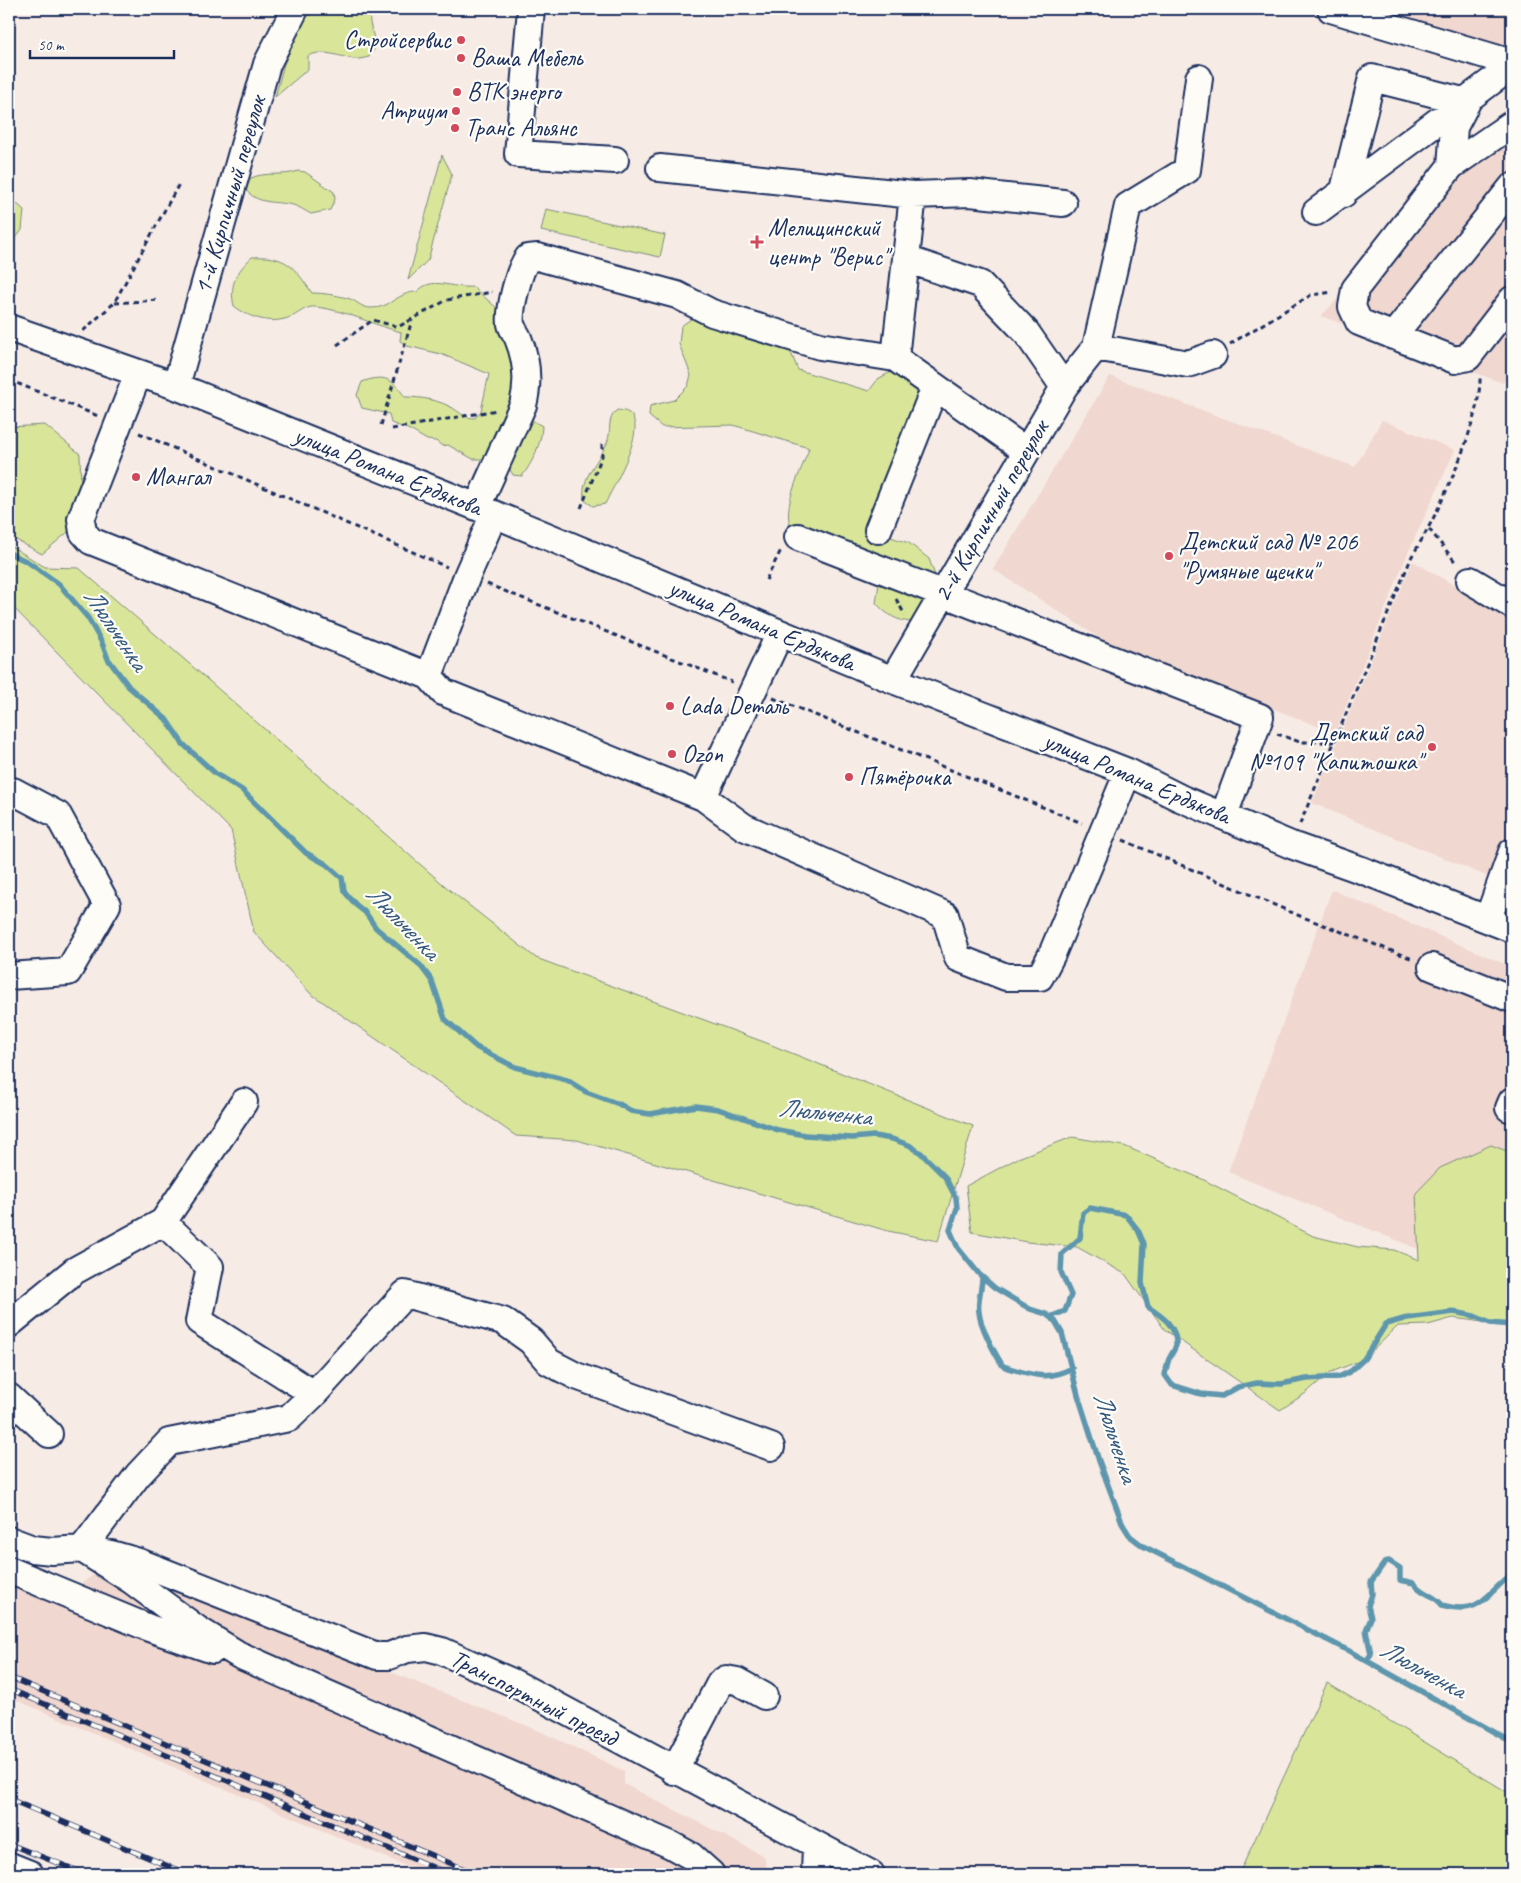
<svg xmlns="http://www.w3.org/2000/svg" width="1521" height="1883" font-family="Caveat,sans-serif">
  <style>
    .built { fill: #f0d7cf }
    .green { fill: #d9e699; stroke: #7a8a7c }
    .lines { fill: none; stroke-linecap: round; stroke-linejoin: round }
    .stream { stroke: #5d96ad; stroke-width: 5.5 }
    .minor-casing { stroke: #1b2f5e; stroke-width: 30 }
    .path { stroke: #1b2f5e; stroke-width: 3; stroke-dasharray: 5 4; stroke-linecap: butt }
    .minor { stroke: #fdfcf7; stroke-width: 26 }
    .rail-casing { stroke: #1b2f5e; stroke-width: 5.5 }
    .rail { stroke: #fdfcf7; stroke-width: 4; stroke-dasharray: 11; stroke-linecap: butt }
    .poi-dot { fill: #d1495b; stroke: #fdfcf7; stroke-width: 2 }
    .labels { text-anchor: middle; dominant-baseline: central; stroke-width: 4.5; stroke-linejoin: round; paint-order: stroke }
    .poi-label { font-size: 25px; fill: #1b2f5e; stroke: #fdfcf7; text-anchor: start }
    .street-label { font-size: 25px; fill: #1b2f5e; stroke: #fdfcf7 }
    .water-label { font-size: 26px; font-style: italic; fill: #365a7f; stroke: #fdfcf7 }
  </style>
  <rect width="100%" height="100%" fill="#f7ebe5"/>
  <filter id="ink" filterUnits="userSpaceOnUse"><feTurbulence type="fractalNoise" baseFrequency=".02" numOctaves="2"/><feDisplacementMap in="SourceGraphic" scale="10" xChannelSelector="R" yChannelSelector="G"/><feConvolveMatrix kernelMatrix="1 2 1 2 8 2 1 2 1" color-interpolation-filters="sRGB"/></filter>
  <g filter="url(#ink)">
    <path class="built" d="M1303,9H1512V73Z
      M1512,116V371L1503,383L1321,316Z
      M1110,376L1355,467L1382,420L1455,450L1407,555L1335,733L1107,643L993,569Z
      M1413,561L1512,620V823L1491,878L1312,803Z
      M1332,890L1512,967V1287L1228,1172Z
      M9,1558L77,1587L100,1570L159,1581L535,1729L624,1771V1784L764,1856L768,1874H425L9,1697Z"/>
    <path class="green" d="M309,9H366L369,11L370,23L376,46L369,57C364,58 358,60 353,59C338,56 322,49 308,56V69L275,97L284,64Z
      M442,155L452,174L449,185L428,260L408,280Z
      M298,171L305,172L334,192L335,199L330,210L311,214C305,211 300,207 293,205C277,201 258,205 246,190L251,178C267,171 283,177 298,171Z
      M9,197L24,210L22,230L9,247Z
      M546,209L665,235L660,257L541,231Z
      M252,257C287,255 294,267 312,293C323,293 336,295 347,298C356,300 361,308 371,308C390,309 399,291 417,292C432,275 451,289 473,287L499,310L523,363L494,459H473L448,445L442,446L436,441L427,440L410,430L391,423L389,414L362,408L357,395L362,382C384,374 392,378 405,397C421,397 440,400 454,409C462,414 465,418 475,418L481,411L489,374L441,354L407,346L400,341L401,332C373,325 345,310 316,307C307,306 302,311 295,315C274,326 251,319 234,306C229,285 236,272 252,257Z
      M694,317L789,348L798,370L869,391L878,379L894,370L918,385V396L872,531L909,543L929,559L936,578L931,599L912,622C897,621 887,615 876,603L879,583C865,568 849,545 831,535C820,530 804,531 792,530C780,507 802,471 809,448L733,425L662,427L649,416L650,406L674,400L688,386L691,375L679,344L681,326Z
      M617,410C624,411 630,411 633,418C643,436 613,487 605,504L593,506L584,500C581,476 598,463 607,443C612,431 606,419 617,410Z
      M530,419L542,426C542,442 532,464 522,476L513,475L508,466Z
      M45,425L80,454L81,487L68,532L42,554L9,536V427Z
      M9,545L45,567L79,568L452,892L536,958L764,1042L973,1126L938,1241L888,1231L577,1140L516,1136L310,993L254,932L231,830L9,603Z
      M1072,1137L1124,1146L1202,1179L1313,1236L1358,1247L1394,1250L1419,1260L1416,1193L1440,1168L1491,1145L1512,1153V1326L1453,1318L1428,1325L1398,1326L1364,1359L1329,1373L1306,1393L1280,1410L1165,1330L1125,1274L1077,1247L1027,1242L972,1232L966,1186L1018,1158Z
      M1327,1683L1512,1795V1874H1239Z"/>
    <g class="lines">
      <path class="stream" d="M9,553L28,562L59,584L88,618L102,643L108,659L129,687L166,719L183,744L216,774L242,790L306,853L326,864L342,878L344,891L356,905L365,912L376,928L420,965L432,981L445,1019L476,1047L515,1067L567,1080L586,1092L619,1104L631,1111L650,1114L696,1106L718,1109L778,1130L805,1135L852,1138L874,1136L892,1139L909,1145L921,1153L945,1177L956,1198L957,1208L950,1230L958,1248L979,1274L995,1288L1030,1309L1046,1314L1055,1321L1062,1333L1078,1395L1099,1461L1123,1525L1130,1536L1143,1546L1349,1651L1512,1742
        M982,1277C982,1289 977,1301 979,1312C980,1326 995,1354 1003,1366C1029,1374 1047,1382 1072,1368
        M1050,1317L1065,1311L1071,1295L1061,1272L1062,1254L1080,1238L1083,1213L1090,1208L1126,1215L1138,1230L1144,1244L1142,1283L1148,1307C1162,1316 1177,1326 1176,1345C1175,1350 1171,1354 1169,1359C1167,1364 1166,1370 1165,1375L1172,1385L1201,1394L1222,1396L1238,1387L1257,1383L1281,1384L1307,1379L1339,1377L1351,1371L1364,1359L1386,1324L1407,1318L1454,1312L1474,1316L1490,1323L1512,1325
        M1367,1660L1371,1654L1366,1630L1371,1618L1368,1606L1372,1594L1371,1582L1385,1562L1389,1561L1400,1568V1580L1414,1583C1421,1594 1435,1595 1442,1605C1481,1616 1485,1595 1512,1574"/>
      <defs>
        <path id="minor" d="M531,9L518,154L615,160
          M1331,9L1512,63
          M1451,166L1512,124
          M660,168L913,195
          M1343,194L1372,78L1467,102L1454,127L1451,166L1355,289L1352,307L1359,322L1455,360L1468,357L1512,300
          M1316,212L1512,66
          M906,259L980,284L1026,332L1064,387
          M9,328L176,386L477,507L893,680L1128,772L1180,798L1291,845L1364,871L1512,929
          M1393,336L1512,187
          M1096,347L1188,364L1213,355
          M895,358L913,195L970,193L1063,203
          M138,374L81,519L83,532L91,541L429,676L443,692L703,797L744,827L945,915L958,958L1006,977H1040L1052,954L1128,772
          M176,386L267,64L295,9
          M477,507L523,405C529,382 527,360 518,338C516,333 512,329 511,324C509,309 519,269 528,258L538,257L677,295L712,313L820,346L895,358L1026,451
          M878,530L935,387
          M798,537L1260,717L1224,815
          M1470,580L1512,605
          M429,676L467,576L494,514
          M893,680L1064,387L1096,347L1128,206L1187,170L1199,78
          M9,793L13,791L58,815L107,905L68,972L9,976
          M703,797L780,633
          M1488,919L1512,852
          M1432,967L1512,999
          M1509,1108L1512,1101
          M163,1222L210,1267L199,1321L314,1394
          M9,1324L74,1271L163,1222L244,1102
          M9,1397L49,1434
          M9,1540L33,1549L52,1551L82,1549L111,1554L139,1562L377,1656H389L407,1649L426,1647L442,1651L514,1683L871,1874
          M9,1570L149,1628L213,1650
          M674,1771L720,1683L726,1679L737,1681L764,1696
          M10,1866L30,1874
          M711,1874L691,1856L671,1845L239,1655L197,1629L131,1580L82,1549L138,1475L169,1442L289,1418L314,1394L405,1294L503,1321L531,1341L549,1362L576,1376L771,1447
          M815,1874L816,1846"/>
      </defs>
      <use href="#minor" class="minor-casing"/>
      <path class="path" d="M115,303L158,300
        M83,331L114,303L180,182
        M1230,344L1311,295L1333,292
        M337,345L373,320L398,327L447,300L492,292
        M9,380L98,416
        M381,425L412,320
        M392,429L497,410
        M139,433L447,567
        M581,508L602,456V440
        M1429,529L1457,564
        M766,580L781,550
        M487,584L732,682
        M896,599L905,615
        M773,698L1082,823
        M1277,734L1300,742H1334
        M1300,824L1412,556C1437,517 1482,421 1480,375
        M1123,840L1300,916L1413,959"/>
      <use href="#minor" class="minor"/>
      <defs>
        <path id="rail" d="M9,1677L476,1874
          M9,1689L449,1874
          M9,1799L187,1874
          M9,1844L86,1874"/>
      </defs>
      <use href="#rail" class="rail-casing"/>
      <use href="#rail" class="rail"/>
    </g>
  </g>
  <g class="poi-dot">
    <circle cx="461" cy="40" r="5"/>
    <circle cx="461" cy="58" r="5"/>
    <circle cx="457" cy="92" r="5"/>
    <circle cx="456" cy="111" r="5"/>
    <circle cx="455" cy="128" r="5"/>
    <path d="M754.5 234.5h5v5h5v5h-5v5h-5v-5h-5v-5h5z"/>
    <circle cx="136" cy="477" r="5"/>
    <circle cx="1169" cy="556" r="5"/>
    <circle cx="670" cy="706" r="5"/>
    <circle cx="1432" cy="747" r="5"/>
    <circle cx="672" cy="754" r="5"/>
    <circle cx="849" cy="777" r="5"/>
  </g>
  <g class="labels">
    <g class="poi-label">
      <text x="451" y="40" text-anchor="end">Стройсервис</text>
      <text x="471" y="58">Ваша Мебель</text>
      <text x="467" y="92">ВТК энерго</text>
      <text x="446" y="111" text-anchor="end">Атриум</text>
      <text x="465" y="128">Транс Альянс</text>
      <text x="768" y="228">Мелицинский<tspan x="768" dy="29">центр "Верис"</tspan></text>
      <text x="146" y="477">Мангал</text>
      <text x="1179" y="542">Детский сад № 206<tspan x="1179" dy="29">"Румяные щечки"</tspan></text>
      <text x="680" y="706">Lada Dеталь</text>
      <text x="1422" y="733" text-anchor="end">Детский сад<tspan x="1422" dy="29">№109 "Капитошка"</tspan></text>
      <text x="682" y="754">Ozon</text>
      <text x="859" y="777">Пятёрочка</text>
    </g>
    <g class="street-label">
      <text transform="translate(230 195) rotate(-74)">1-й Кирпичный переулок</text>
      <text transform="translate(388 471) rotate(22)">улица Романа Ердякова</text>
      <text transform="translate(991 511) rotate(-60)">2-й Кирпичный переулок</text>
      <text transform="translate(762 625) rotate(23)">улица Романа Ердякова</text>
      <text transform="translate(1137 778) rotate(23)">улица Романа Ердякова</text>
      <text transform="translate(534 1698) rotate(27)">Транспортный проезд</text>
    </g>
    <g class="water-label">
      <text transform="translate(116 629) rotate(56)">Люльченка</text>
      <text transform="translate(403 922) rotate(46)">Люльченка</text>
      <text transform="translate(825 1112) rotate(6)">Люльченка</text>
      <text transform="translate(1116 1437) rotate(72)">Люльченка</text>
      <text transform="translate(1423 1669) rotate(29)">Люльченка</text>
    </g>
  </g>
  <rect width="1521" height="1883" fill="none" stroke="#fdfcf7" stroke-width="30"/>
  <rect x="15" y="15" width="1491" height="1853" fill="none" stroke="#1b2f5e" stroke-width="2" filter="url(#ink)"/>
  <path d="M30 50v8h144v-8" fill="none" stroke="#1b2f5e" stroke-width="2.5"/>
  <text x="38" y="50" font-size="15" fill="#1b2f5e" stroke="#fdfcf7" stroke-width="4" paint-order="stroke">50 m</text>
</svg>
